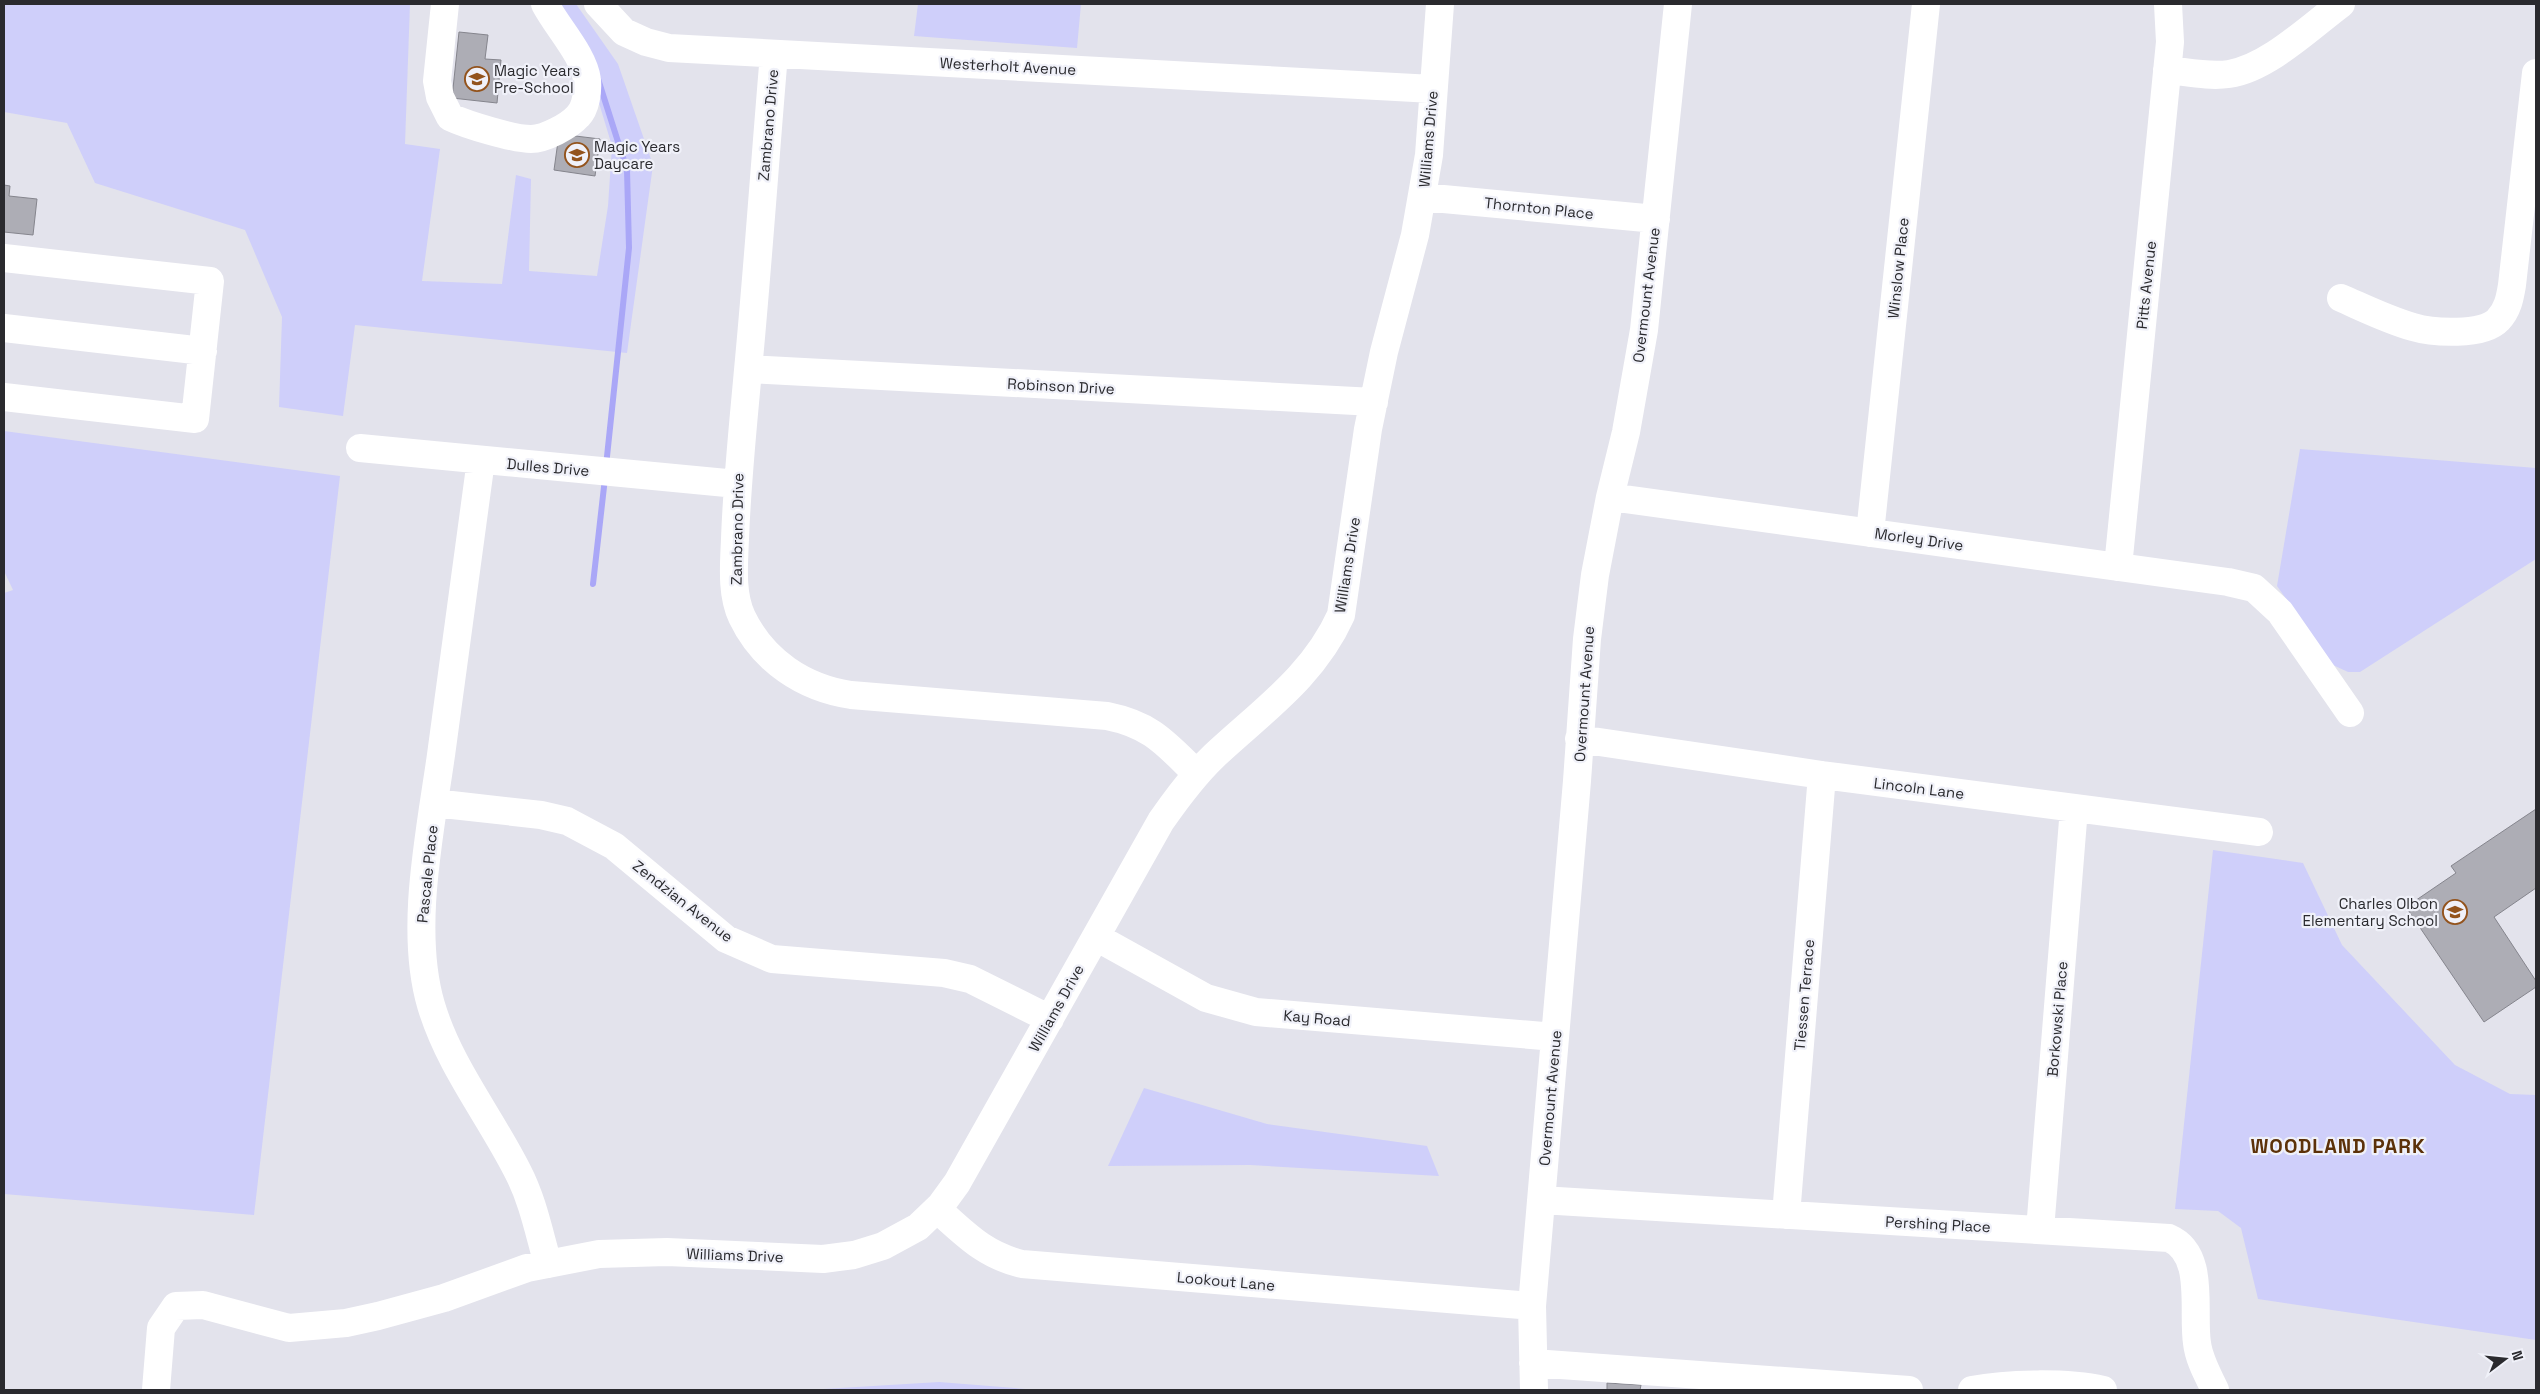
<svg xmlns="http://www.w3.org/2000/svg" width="2540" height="1394" font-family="'Space Grotesk',sans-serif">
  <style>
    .green { fill: #cfcffa }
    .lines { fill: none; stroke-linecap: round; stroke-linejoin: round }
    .stream { stroke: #aaa7f7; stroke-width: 6 }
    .building { fill: #adadb5; stroke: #85858d }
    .minor { stroke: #fff; stroke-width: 28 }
    .labels { text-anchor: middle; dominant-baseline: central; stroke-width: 4.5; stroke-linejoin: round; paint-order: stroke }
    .street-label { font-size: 15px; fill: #2a2a2e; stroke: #f0f1f9 }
    .poi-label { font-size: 15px; fill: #2a2a2e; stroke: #f0f1f9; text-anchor: start }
    .district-label { font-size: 20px; font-weight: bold; letter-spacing: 1px; fill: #5c3109; stroke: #f0f1f9 }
  </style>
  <rect width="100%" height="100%" fill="#e3e3ec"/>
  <path class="green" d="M4,4H410L405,144L440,149L422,281L502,284L516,175L531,179L529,271L597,276L608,206L612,146L589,70L556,4H576L618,64L653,165L627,353L355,325L343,416L279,407L282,317L245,230L95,183L67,123L4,112Z
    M918,4H1081L1077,48L914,36Z
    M4,431L340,476L254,1215L4,1194V593L13,590L4,571Z
    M2300,449L2536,468V559L2360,672H2348L2333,665L2277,586Z
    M2213,850L2303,863L2342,945L2455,1065L2510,1094L2536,1095V1340L2258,1299L2241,1228L2218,1211L2175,1209Z
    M1144,1088L1267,1124L1427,1146L1439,1176L1250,1165L1108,1166Z
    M939,1382L1039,1390H807Z"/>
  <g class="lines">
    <path class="stream" d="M598,79L627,170L629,248L606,466
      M593,584L605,478"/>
  </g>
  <path class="building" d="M459,32L488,35L485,59L501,60L497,103L452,98Z
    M559,134L600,139L595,176L554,170Z
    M4,185L10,186L9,196L37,199L33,235L4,232Z
    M2536,809V888L2494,917L2536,981V987L2484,1022L2406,907L2456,873L2451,866Z
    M1607,1383L1641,1385L1640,1390H1607Z"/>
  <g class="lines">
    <path class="minor" d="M445,4L437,81L440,97L450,117C467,125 514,139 531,139C545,139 569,126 578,116C586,108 588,91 587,80C584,55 557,27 545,4
      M598,4L624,32L646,42L669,48L1433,89
      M774,54C765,159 758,265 748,370C743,426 737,482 735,539C734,564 731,594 742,617C763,661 804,688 851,695L1107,716C1152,725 1166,744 1197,774
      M2167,70C2187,72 2209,77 2229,74C2268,68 2310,27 2341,4
      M1422,197L1656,219
      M4,258L210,281L195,419L4,397
      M2341,298C2364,308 2388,320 2413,327C2433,333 2483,336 2498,320C2508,310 2510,297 2512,285L2536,73
      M4,328L203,351
      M749,369L1374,402
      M360,448L737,484
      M481,460C467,559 454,657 441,755C430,833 409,930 431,1005C449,1066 490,1116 518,1172C533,1201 539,1233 548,1264
      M1610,497L2228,582L2254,588L2280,612L2350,713
      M1870,533L1926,4
      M2118,567L2170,42L2168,4
      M1579,739L1822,775L2259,832
      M434,803L541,815L567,821L614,846L726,939L772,959L944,973L970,979L1050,1019
      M1096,937L1206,998L1256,1012L1555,1037
      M1541,1200L2169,1238C2206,1254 2192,1310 2197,1343C2199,1360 2208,1375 2215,1390
      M937,1209C965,1234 984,1255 1022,1264L1532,1306
      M1786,1215L1822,775
      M2040,1230L2074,808
      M1533,1363L1909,1390
      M156,1390L161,1328L176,1306L203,1305L289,1328L346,1323L378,1316L444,1298L527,1268L599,1254L667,1252L823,1259L854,1255L883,1246L918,1227L941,1205L957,1183L1161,821C1177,798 1194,775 1214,756C1262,711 1313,677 1341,615L1368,429L1384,352L1415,235L1429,155L1440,4
      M1534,1390L1532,1306L1577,781L1587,639L1595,575L1610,497L1626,432L1644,330L1678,4
      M1972,1390C2008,1383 2068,1382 2103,1390"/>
  </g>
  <defs>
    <symbol id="school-ring" viewBox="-11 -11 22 22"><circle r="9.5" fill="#f0f1f9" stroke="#93531c" stroke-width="1.5"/><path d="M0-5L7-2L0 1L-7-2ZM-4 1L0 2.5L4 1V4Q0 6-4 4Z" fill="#93531c"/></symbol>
  </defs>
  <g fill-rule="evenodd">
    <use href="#school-ring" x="463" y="65" width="28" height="28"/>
    <use href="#school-ring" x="563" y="141" width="28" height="28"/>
    <use href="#school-ring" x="2441" y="898" width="28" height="28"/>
  </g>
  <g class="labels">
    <g class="street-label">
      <text transform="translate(1008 66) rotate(3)">Westerholt Avenue</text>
      <text transform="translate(768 125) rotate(-85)">Zambrano Drive</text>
      <text transform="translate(1428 139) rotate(-85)">Williams Drive</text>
      <text transform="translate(1539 208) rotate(6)">Thornton Place</text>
      <text transform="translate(1898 268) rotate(-84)">Winslow Place</text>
      <text transform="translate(2146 285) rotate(-84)">Pitts Avenue</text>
      <text transform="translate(1646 295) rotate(-83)">Overmount Avenue</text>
      <text transform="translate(1061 386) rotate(3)">Robinson Drive</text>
      <text transform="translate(548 467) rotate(5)">Dulles Drive</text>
      <text transform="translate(737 529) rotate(-89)">Zambrano Drive</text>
      <text transform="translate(1919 539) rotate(8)">Morley Drive</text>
      <text transform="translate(1347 565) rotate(-81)">Williams Drive</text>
      <text transform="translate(1584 694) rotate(-86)">Overmount Avenue</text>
      <text transform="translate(1919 788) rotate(7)">Lincoln Lane</text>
      <text transform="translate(427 874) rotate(-84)">Pascale Place</text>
      <text transform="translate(683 901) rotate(38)">Zendzian Avenue</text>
      <text transform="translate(1804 995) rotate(-85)">Tiessen Terrace</text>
      <text transform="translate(1056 1008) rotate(-61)">Williams Drive</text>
      <text transform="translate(1317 1018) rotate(5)">Kay Road</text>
      <text transform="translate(2057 1019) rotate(-85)">Borkowski Place</text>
      <text transform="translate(1550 1098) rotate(-85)">Overmount Avenue</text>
      <text transform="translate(1938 1224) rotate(3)">Pershing Place</text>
      <text transform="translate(735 1255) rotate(2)">Williams Drive</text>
      <text transform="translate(1226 1281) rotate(5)">Lookout Lane</text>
    </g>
    <g class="poi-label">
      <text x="494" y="70">Magic Years<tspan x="494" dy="17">Pre-School</tspan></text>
      <text x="594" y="146">Magic Years<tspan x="594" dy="17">Daycare</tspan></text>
      <text x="2438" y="903" text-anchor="end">Charles Olbon<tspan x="2438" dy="17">Elementary School</tspan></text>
    </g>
    <g class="district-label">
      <text x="2338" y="1146">WOODLAND PARK</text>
    </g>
  </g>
  <rect width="2540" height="1394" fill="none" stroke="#2a2a2e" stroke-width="10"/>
  <g transform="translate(2505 1359) rotate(74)" stroke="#f0f1f9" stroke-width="4" paint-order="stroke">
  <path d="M0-4L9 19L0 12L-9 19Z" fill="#2a2a2e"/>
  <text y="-8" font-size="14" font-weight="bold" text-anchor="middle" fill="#2a2a2e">N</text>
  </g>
</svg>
